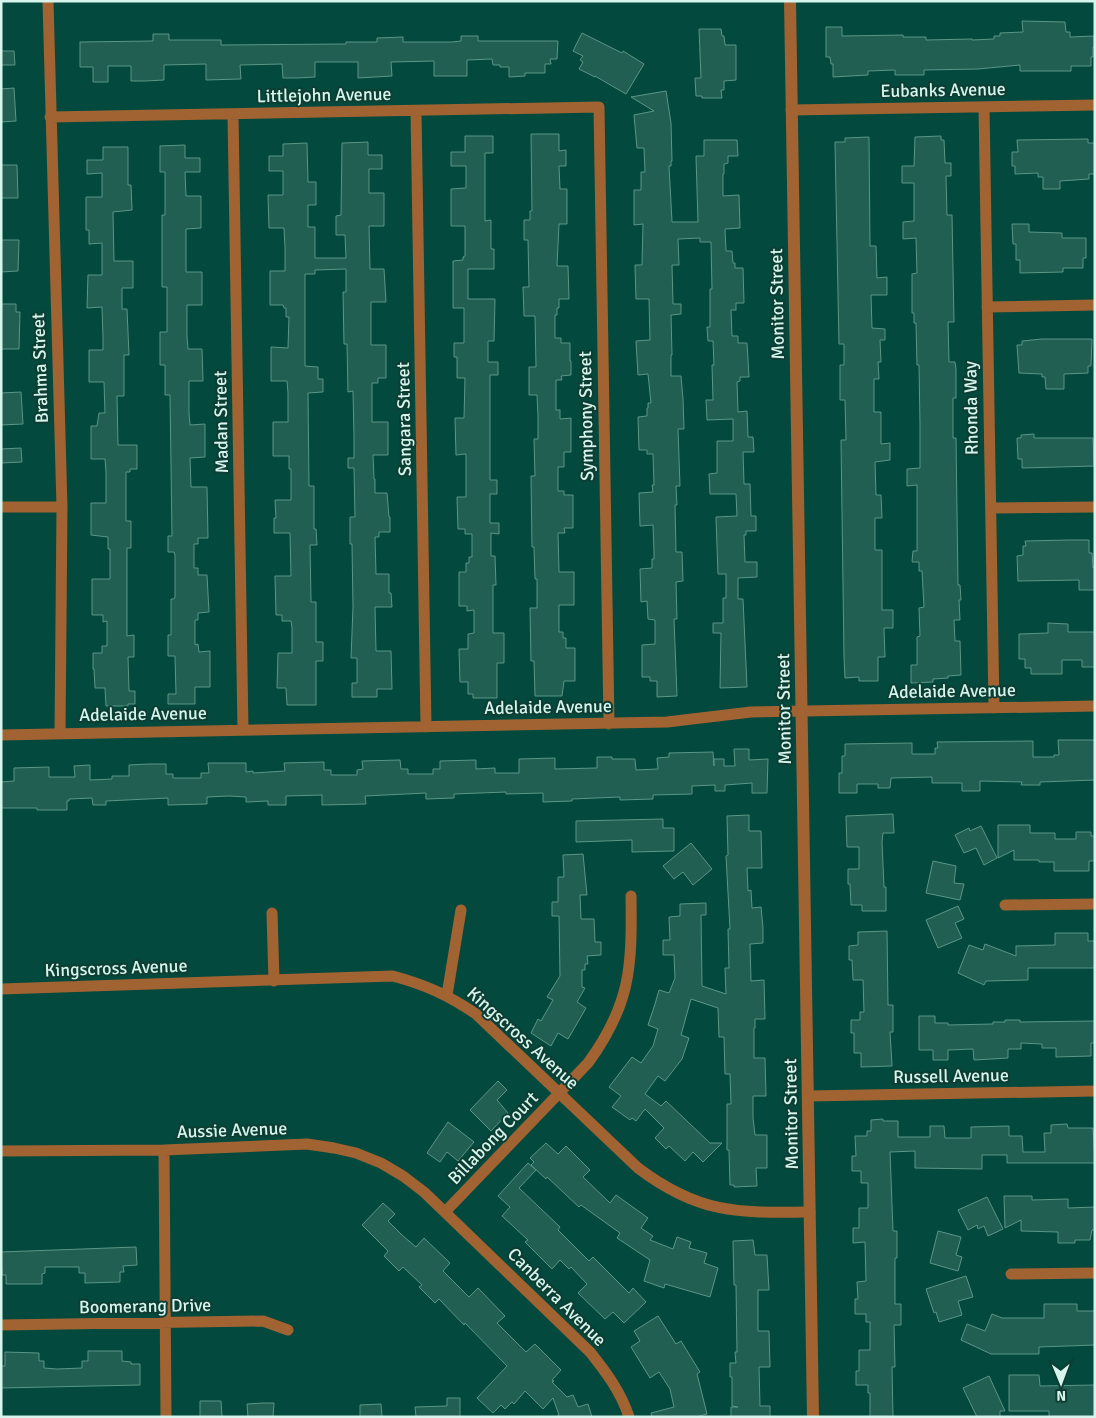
<svg xmlns="http://www.w3.org/2000/svg" width="1096" height="1418" font-family="Signika,sans-serif">
  <style>
    .building { fill: #215f52; stroke: #5b9687 }
    .lines { fill: none; stroke-linecap: round; stroke-linejoin: round }
    .minor { stroke: #a16332; stroke-width: 11 }
    .tertiary { stroke: #a16332; stroke-width: 12 }
    .labels { text-anchor: middle; dominant-baseline: central; stroke-width: 4; stroke-linejoin: round; paint-order: stroke }
    .street-label { font-size: 18px; fill: #d7f5ed; stroke: #0d3d33 }
  </style>
  <rect width="100%" height="100%" fill="#04493d"/>
  <path class="building" d="M1022,21L1065,22L1066,32H1070V37L1094,36V47H1093V57H1091V66H1071V71H1020V65L978,69L924,70V75H895V70L868,71V75L833,77V64H831L830,57H826V27H842V36L903,35V37H926V40L972,39V40L994,39V36H1000V33L1023,32Z
    M699,29H721L722,36H724L725,45H736V80L724,81V90H721L722,98H702V96H696L695,78H701Z
    M582,33L622,53L623,51L644,64L626,94L595,76V77L579,69L583,62L580,60L583,56L573,51Z
    M153,34H169V40H221V45L346,44V42H377V38L403,37V42H452L461,41V36H478V41H558L557,59H550L551,64H545V73H525V76L509,77V67H500V65H493L492,59L467,60V76H434V61L391,62L392,76L358,78V62H315V77L297,78H283L282,64L240,65L241,79L206,80V64L164,65V80L146,81H131V66H108V82H93V67H80V42L153,41Z
    M1,51H14L15,65H1Z
    M14,88L16,121L1,122V89Z
    M666,91L671,123L672,161H671V166H669L672,222H698L696,156H704V140H737L738,156H728V163L724,164V174H723V196L739,195L740,228L725,229L726,251H732L733,263H735V268H743L744,303H736V310H731L732,336H738V343H747L749,377H740V381L737,382L738,412L747,411L748,437H753L754,452H743L744,484H750L751,516H756V531H746V535H744L745,562H757V577L738,578V599H743L747,687L720,688L721,633H713V623H723V598H726V574H718L716,517L737,516L736,494H710L709,474L717,473V441H733V419L707,420L706,400H713L712,365H714L713,341H708L707,327H710V289H712L711,242H700V238L678,239L679,265H672L673,304H681V314L671,315L672,355H671V376H681L683,399L684,429H678L680,486H676L677,505H675L676,552H682L683,581L676,582L677,619H674L677,696L657,697V681H650V677H642V645L655,644V620L648,619L647,601L641,602L640,569L652,568V559H654V552L653,525L640,526L639,493L653,492L652,485H654L653,454H647V450H639L638,417L647,416V408H648V403H651L648,374L638,375L636,341L650,340L649,299H636L635,265H642L643,224L634,225V190H641V172H645L644,148H637L634,115L654,111L631,97Z
    M531,134H559V151L566,150V166H559L560,189H567V224H559L557,266H568L569,299H559V308H557V315H555V338H561V343H570V361H571V375L561,376L562,380H556V410H560V419L571,418V452H564V467H558V491H564V495H573V528H564L565,533H558L559,572H574V605H559V632H563V638H566V648H575V681H564L562,696H535L534,661H531L530,608H537V579H535L534,547H532L531,476H535L534,439H538V416L537,395H529V367H536L535,316H524L523,287H529L528,240H524V220H530V211H532Z
    M465,136H493V153H485V221L491,220V249H494V269H468V299H495L494,341H488V362H498V375H490V480H497V494H490V523H499V534L491,533V556H495L496,585H493V633H504V663H497V698H473V694H468V682H460L459,649H468V634L474,633V610L467,611V606H459V572H466V563H469V557H472V534H465V529H458L457,497H466V454L456,455L455,418H464L465,378H457V357H454V343H464V308H453V261L463,260V257L465,256V226H451V189L466,188V166H451V152H465Z
    M941,136V140H944L945,163H951V176H946L947,215H952L954,322H948L949,362H955L956,369V398H953V438H956L958,585H960L961,600H959L960,620H954L955,641H960L961,675L948,676V678L933,679V682L911,683V665H917V637L920,636L919,608L924,607L922,571H919V562H912L913,551H917V485L907,486V469L920,468V424L919,365H917L916,323H914V313H912V274L917,273L916,238L903,239V222L914,221V183H902V166H914L915,137Z
    M869,137L870,246H876L877,278L887,277V295H871L872,328L885,329V340H880L881,362H878L879,379H874V412H881V444L890,443V460L875,462L876,495H881L882,518H875V550H882V610H893V628H884L885,657H878V681H859V677L845,678L844,657L841,440H846L845,400H840V365H844V344H839L835,142H845V138Z
    M1088,139V143H1095V174H1089V179L1060,181V189H1043V177H1038V173L1015,174V166H1012V152H1018L1017,140Z
    M368,142V155H382V169H369V193H384V226H369L370,269H384L386,302H371V345H386V378H378V383H372V422H388V455H373L374,479H375V493H387L389,517H390V532H379V537H375L376,574H389V593H391L392,607H375L376,651H391L392,689H377V697H352V683H357V658H351L353,607L352,544H350V517H355L354,468H348V458H354V436L353,391L348,392L347,344H344L343,292H346V269L315,270V274H305V366L318,367V379H323V392L308,393L309,486H314V529H316L317,545H310L311,602H316V642H323V661H316V705H287L286,688H277L278,653H292V628L291,621H282V615H276L275,576H291L290,533H274V518H276L275,500H291V469H289V456H273V422H288V393L287,381H271V347L288,348L289,317H286V308H284L283,305H270V271H285V247L284,228H269L268,195H283V171H269V156H283V144L307,143L308,182H316V205H308V227H315V258H346L345,235H336V216L341,215L342,143Z
    M185,145V158H200V172H185L186,196H201V228L186,229V272H202V305H187V336L188,349H202L203,381H189V413L190,425L205,424V457L190,458L191,487H207L208,538H198V544H194V568H198V575H207L209,612L198,613V620H195V645L198,644L199,652L210,651V687H195V704H168V694H176L175,656H168V635H171V599H174L175,597V555L174,552H168V536H172L170,395H165V365H160V332H167V287H162V215H165V172H160V146Z
    M103,147H128V185H131L132,210L113,212L114,261H133V288H122V309H127L129,355H124V396H117L118,445H137V469H130V472H126V521H131V548H127V636L134,635V657H128L129,691H135V704H128V706H106L105,688H95L94,669H93V653H102V646H107V621L103,622V615H92V579H110V549H108V537L91,535V503H106V472L105,459H91V426H97L99,413H105L104,382H89V350H103V337L102,307L87,308L88,275H102V243L89,244V230H86V197H102V173L87,174V160H103Z
    M1,165H17L18,198H1Z
    M1012,224H1029V232L1062,233V238H1086V258H1083V268H1063V272L1020,273V260H1016V244H1013Z
    M1,240H19L18,271L1,272Z
    M1,304H16V312H20L19,349H1Z
    M1042,339H1092L1091,366H1088V373L1064,374V389H1046L1045,377H1042V374L1019,373L1017,345H1022V341Z
    M21,392L23,424L1,425V393Z
    M1034,434V438H1093L1094,466L1022,468V459H1018L1017,438H1021V435Z
    M21,448L22,462L1,463V449Z
    M1069,540H1089V553H1092L1093,568L1095,567V590H1079V580L1018,581L1017,556L1023,555V546H1026L1025,541Z
    M1048,623L1068,624V632H1095V667H1082V660H1062V674H1031V668H1025V659H1019V634L1048,633Z
    M1058,740H1095V780L1040,782V785H1021L1022,782L980,781V791H962V783H932V777L891,778L890,788H878V784H857V793H839V773H842V756H845V744L912,743V754H935V748H938L937,742L1033,741V757H1054V755H1059Z
    M734,749H749V760L768,759L767,793H752V783L725,785V791H715V785L692,786V794L653,795V799L620,800V797L572,799V801L543,802V793L506,794V792L454,794V798L426,799V793L365,796L366,804L322,805V795L286,796V805H268V801L246,802V797L229,796L207,797V804L168,805V798L106,801V805H93L92,798L69,799V801H67V810H37V808H1V782L14,781V768L49,767V777H75L74,766L90,765V780L112,779V776H129V765L149,764H166V774H173V778H201V773H209L208,763H246V772L253,771V773L285,771L284,763L324,762V770H331V775H357V770L363,769L362,761L400,760L401,769H408V774H433V769H440V761L476,760V769L495,768V773H519V759L555,758V769L597,768V757H612V759H635L636,770L658,769L657,758L669,757V753L713,752L714,766V759H724V766H735Z
    M893,814L894,833H883L882,842L884,887H886V911H862V905H851L850,884H848V869H859V847H847L846,816Z
    M749,815V831H761L762,868H747L748,891L751,890L752,908L761,907L763,928V943L750,944L751,981L764,980L765,1019H755V1028H754V1058H765L766,1096H753V1118L755,1135H767V1168H756L757,1186L734,1187V1185H730L729,1150H727V1104H731L730,1074H725L724,1037H719L718,1008L691,999L681,1035L689,1038L682,1059L665,1081L658,1076L645,1094L661,1106L666,1101L710,1143H722L703,1162L693,1152L685,1161L669,1146L666,1149L655,1138L664,1128L645,1109L636,1121L632,1118L630,1120L612,1107L621,1096L609,1087L632,1057L641,1063L653,1046L658,1029L648,1025L655,1004L659,990L669,993L675,978L674,955H663V940H670L669,917L680,916V904L706,903V915H701L702,986L726,994L725,968H729L728,929H730L726,856L728,855L727,816Z
    M663,819V828H674V851L632,852V840L576,842V821Z
    M998,825H1030V833H1055V839H1076V832H1091V836H1095V859L1093,861H1089V871H1054V862H1039V860H1014V850L998,858Z
    M981,826L997,858L984,865L976,848L964,853L955,835L969,828L970,831Z
    M691,843L712,869L693,885L683,872L674,879L663,866Z
    M583,854L587,895H580L581,919H594L595,942H601V955L587,956L588,964H585V970H582V987L585,988L577,1002L586,1008L568,1039L558,1033L551,1046L531,1033L538,1019L541,1021L553,1000L547,997L560,976L559,916H552V902H558V877H564L563,855Z
    M933,861L956,866L954,883L964,884L960,900L926,893Z
    M958,906L964,919L955,923L962,938L938,948L926,920Z
    M887,931L888,1005H893V1032H890L892,1066L861,1067V1053H854V1033H851V1020H860V1012H864L863,980H853L852,960H849V946L858,945V932Z
    M1055,933H1088V941H1095V968H1028V980L986,981L984,985L958,973L969,945L983,950L985,944L1016,956V946L1055,945Z
    M919,1016H935V1023H948V1025L993,1024V1022H1005V1020H1020V1022L1095,1021V1043H1091V1056L1056,1057V1048H1042V1044L1021,1043V1049H1008V1058L974,1060L973,1049L948,1050V1060H933V1050H919Z
    M498,1081L507,1090L497,1100L508,1113L491,1131L470,1110Z
    M883,1119V1121H898V1137H930V1126H944L945,1138H971V1127L1009,1126V1136H1022L1023,1152H1045L1044,1133H1051V1125L1067,1124L1068,1128H1093L1095,1163H1007V1155H982V1169L915,1168V1151L890,1152L893,1231H897V1258H895V1304H901V1325H894L895,1367H892L893,1417H870V1393H868V1385H856V1371H859V1350H870V1322H866V1314H855V1299H858L857,1282L866,1281L865,1242L853,1243V1228H859V1208H868V1183H861V1171H852V1156H856L855,1136H867V1131H871V1120Z
    M448,1122L474,1142L458,1161L447,1152L440,1162L427,1153Z
    M546,1143L558,1154L566,1146L590,1170L583,1177L610,1203L616,1195L648,1218L641,1228L653,1236L650,1240L673,1249L677,1237L691,1242L689,1248L707,1253L704,1263L718,1268L710,1297L665,1284L664,1288L644,1281L650,1260L617,1238L620,1233L581,1205L579,1207L547,1177L546,1179L531,1165L534,1162L530,1158Z
    M528,1163L536,1170L519,1188L560,1227L558,1230L589,1261L593,1257L629,1293L633,1288L646,1302L624,1323L613,1312L605,1319L578,1293L587,1284L571,1267L569,1269L560,1260L552,1269L525,1242L528,1240L502,1216L510,1207L498,1196Z
    M1004,1196H1032V1200L1068,1199V1208L1095,1207V1230H1092L1090,1240H1075V1243H1058V1232L1021,1231V1220L1005,1228Z
    M987,1197L1003,1229L988,1236L984,1226L978,1229L977,1225L968,1230L958,1210Z
    M383,1203L395,1214L388,1221L403,1236L416,1247L424,1238L450,1263L443,1271L469,1297L478,1288L505,1316L497,1323L526,1352L535,1344L561,1370L552,1380L554,1381L552,1382L567,1397L573,1395L578,1407L588,1404L592,1417H556L559,1415L553,1398L543,1409L525,1391L514,1404L512,1402L505,1409L501,1405L493,1413L477,1398L507,1366L465,1323L464,1325L439,1299L435,1303L419,1287L422,1285L403,1267L399,1271L384,1256L388,1251L362,1225Z
    M938,1231L961,1237L956,1255L962,1257L958,1271L930,1263Z
    M753,1240L755,1255H767L769,1290H758V1331H769L770,1367H759L760,1406H770V1417H731V1407H738L732,1406V1377H730V1363H736L735,1352H737L736,1285H734L733,1241Z
    M136,1247L137,1265L123,1266L124,1272H120V1282L85,1283V1273H79V1267H45V1273L42,1274V1284H6V1275H2L1,1252Z
    M966,1276L973,1297L958,1301L962,1315L939,1322L936,1312L934,1313L926,1289Z
    M1044,1304H1077V1311H1095V1345L1039,1347V1354H991L961,1340L967,1324L985,1331L992,1314L1002,1318H1044Z
    M658,1316L676,1344L681,1341L700,1372L697,1374L707,1414L696,1417H652L651,1413L674,1407L670,1389L659,1372L650,1378L631,1347L640,1341L634,1331Z
    M88,1351H122V1361L131,1362V1364H140V1385L1,1388V1366H5V1352L39,1353V1361H44V1368L57,1369L82,1368V1361H88Z
    M1009,1375H1039L1040,1386L1095,1385V1417H1049V1411H1009Z
    M989,1376L1005,1411H1000V1417H977L963,1388Z
    M447,1398H460V1417H416L415,1407L447,1406Z
    M200,1401H221L222,1417H200Z
    M263,1403H274L273,1417H248L247,1404Z
    M381,1404L382,1417H360V1405Z"/>
  <g class="lines">
    <path class="minor" d="M48,1L62,507L60,733
      M984,107L994,708
      M791,110L1095,105
      M416,111L426,727
      M233,114L243,730
      M50,117L599,107L609,724
      M987,307L1095,305
      M1,507H62
      M991,508L1095,507
      M1,735L667,722L751,712L1095,706
      M1005,905L1095,904
      M272,913L274,981
      M1,989L393,976C426,985 448,995 476,1014L638,1168C699,1214 737,1213 810,1212
      M447,995L461,910
      M808,1096L1095,1091
      M164,1150L166,1417
      M1,1151L164,1150L307,1144L334,1148L356,1153L381,1163L403,1176L424,1192L590,1352C606,1372 621,1392 629,1417
      M445,1212L588,1063C631,1004 632,967 631,896
      M1011,1274L1095,1273
      M1,1325L263,1321L288,1330"/>
    <path class="tertiary" d="M790,1L813,1417"/>
  </g>
  <g class="labels">
    <g class="street-label">
      <text transform="translate(943 90) rotate(-1)">Eubanks Avenue</text>
      <text transform="translate(324 95) rotate(-1)">Littlejohn Avenue</text>
      <text transform="translate(777 304) rotate(-91)">Monitor Street</text>
      <text transform="translate(40 368) rotate(-92)">Brahma Street</text>
      <text transform="translate(971 408) rotate(-91)">Rhonda Way</text>
      <text transform="translate(586 416) rotate(-91)">Symphony Street</text>
      <text transform="translate(404 419) rotate(-91)">Sangara Street</text>
      <text transform="translate(221 422) rotate(-91)">Madan Street</text>
      <text transform="translate(952 691) rotate(-1)">Adelaide Avenue</text>
      <text transform="translate(548 707) rotate(-1)">Adelaide Avenue</text>
      <text transform="translate(784 709) rotate(-91)">Monitor Street</text>
      <text transform="translate(143 714) rotate(-1)">Adelaide Avenue</text>
      <text transform="translate(116 968) rotate(-2)">Kingscross Avenue</text>
      <text transform="translate(523 1038) rotate(42)">Kingscross Avenue</text>
      <text transform="translate(951 1076) rotate(-1)">Russell Avenue</text>
      <text transform="translate(791 1114) rotate(-91)">Monitor Street</text>
      <text transform="translate(232 1130) rotate(-2)">Aussie Avenue</text>
      <text transform="translate(493 1138) rotate(-46)">Billabong Court</text>
      <text transform="translate(557 1297) rotate(45)">Canberra Avenue</text>
      <text transform="translate(145 1306) rotate(-1)">Boomerang Drive</text>
    </g>
  </g>
  <rect width="1096" height="1418" fill="none" stroke="#d7f5ed" stroke-width="5"/>
  <g transform="translate(1061 1383) rotate(179)" stroke="#0d3d33" stroke-width="4" paint-order="stroke">
  <path d="M0-4L9 19L0 12L-9 19Z" fill="#d7f5ed"/>
  <text y="-8" font-size="14" font-weight="bold" text-anchor="middle" fill="#d7f5ed">N</text>
  </g>
</svg>
